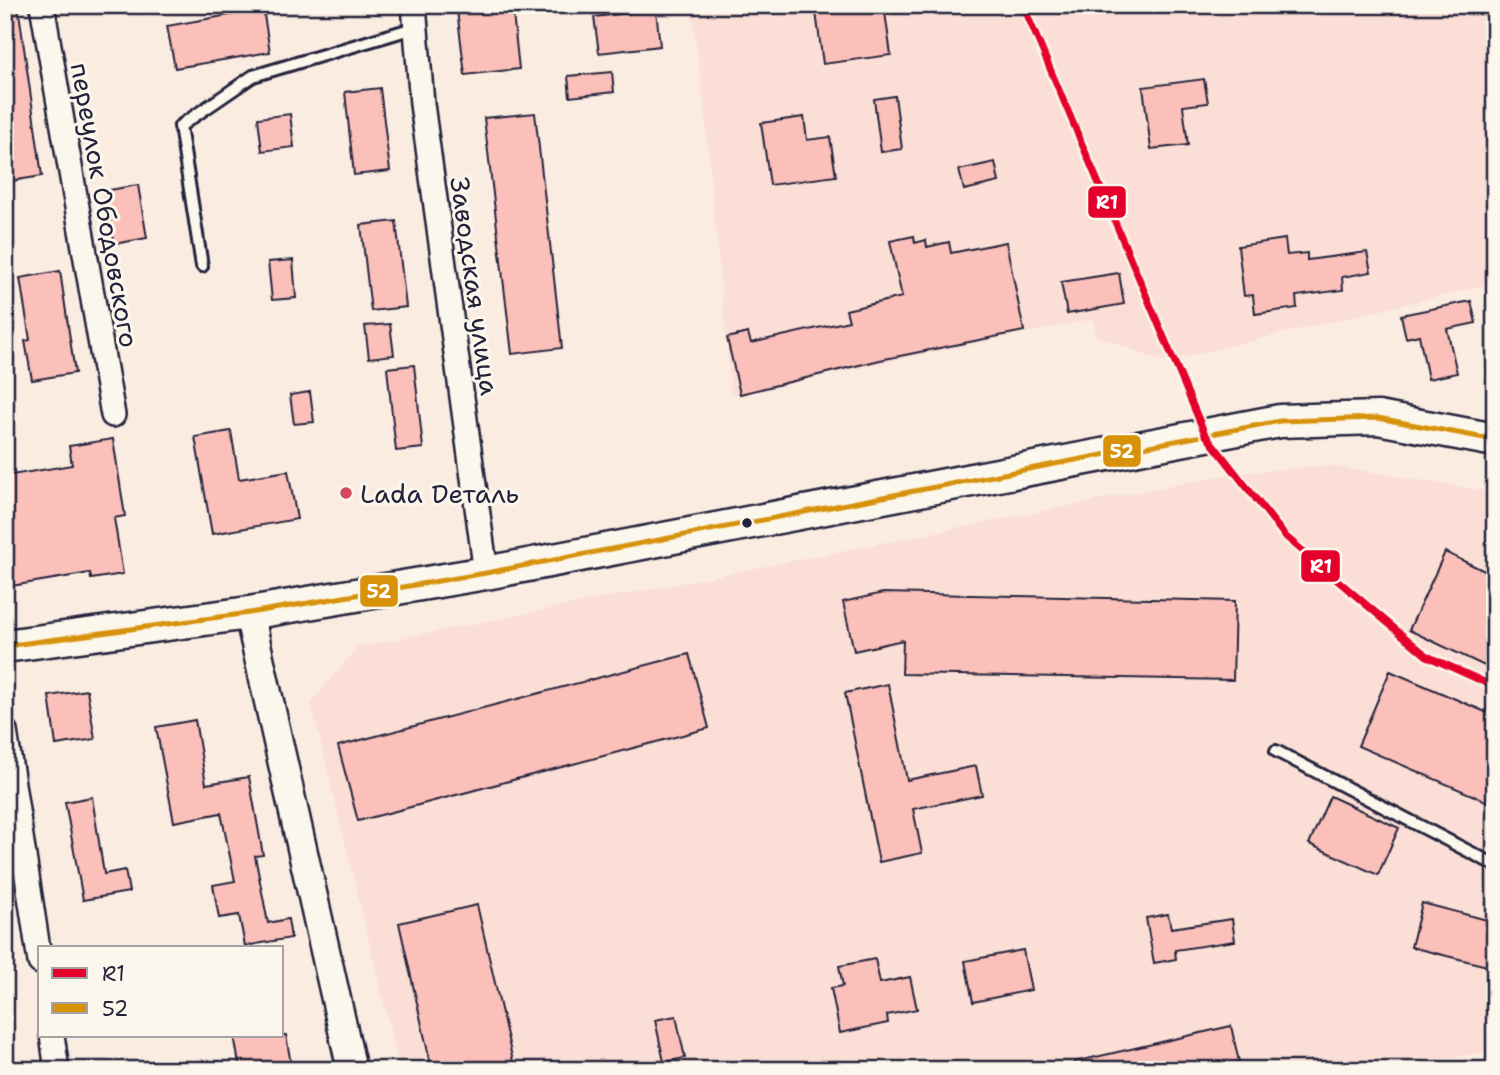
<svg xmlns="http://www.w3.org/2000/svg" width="1500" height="1075" font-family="'Shantell Sans',sans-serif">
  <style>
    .built { fill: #fbdfd6 }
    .building { fill: #fcc0ba; stroke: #22223b; stroke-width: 2 }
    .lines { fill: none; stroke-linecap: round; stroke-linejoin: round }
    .service-casing { stroke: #22223b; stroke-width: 16 }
    .minor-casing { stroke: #22223b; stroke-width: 28 }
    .tertiary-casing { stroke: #22223b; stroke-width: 33 }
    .secondary-casing { stroke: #22223b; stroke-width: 37 }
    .service { stroke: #fbf7ec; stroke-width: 10 }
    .minor { stroke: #fbf7ec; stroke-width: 23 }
    .tertiary { stroke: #fbf7ec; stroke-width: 28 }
    .secondary { stroke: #fbf7ec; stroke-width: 32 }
    .bus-1-casing { stroke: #fbf7ec; stroke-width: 10 }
    .bus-1 { stroke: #d79209; stroke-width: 5 }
    .rail-1-casing { stroke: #fbf7ec; stroke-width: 12 }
    .rail-1 { stroke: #e4002b; stroke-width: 7 }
    .poi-dot { fill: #d1495b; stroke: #fbf7ec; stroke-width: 2.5 }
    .bus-dot { fill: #22223b; stroke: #fbf7ec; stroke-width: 2.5 }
    .labels { text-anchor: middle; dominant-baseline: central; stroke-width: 6; stroke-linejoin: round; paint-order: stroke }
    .street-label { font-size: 26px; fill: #22223b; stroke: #fbf7ec }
    .poi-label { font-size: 26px; fill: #22223b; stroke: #fbf7ec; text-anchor: start }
    .line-badge { stroke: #fbf7ec; stroke-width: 2.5 }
    .badge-label { font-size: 19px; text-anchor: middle; font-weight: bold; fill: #fff }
  </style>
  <rect width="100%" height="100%" fill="#fbece2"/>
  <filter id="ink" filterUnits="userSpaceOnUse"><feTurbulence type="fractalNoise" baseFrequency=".0143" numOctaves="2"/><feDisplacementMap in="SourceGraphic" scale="14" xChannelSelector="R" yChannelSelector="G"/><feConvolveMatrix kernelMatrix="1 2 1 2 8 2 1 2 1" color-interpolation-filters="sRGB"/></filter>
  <g filter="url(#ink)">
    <path class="built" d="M691,5H1495V283L1163,362L1096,336L1093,319L731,395L703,98Z
      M1326,465L1495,492V1051L1372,1070H400L311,703L357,647L1229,474Z"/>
    <path class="building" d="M5,5H18L42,176L5,182Z
      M498,5H512L519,69L465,75L457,10Z
      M815,5H884L891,55L823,64Z
      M263,9L270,52L175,68L167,26Z
      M656,10L660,46L599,53L594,17Z
      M612,72L614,92L570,97L568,76Z
      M1204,79L1208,103L1183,106L1188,145L1151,149L1143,87Z
      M380,88L390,171L354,175L345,92Z
      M895,96L902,149L881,152L874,99Z
      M535,113L562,348L512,354L484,118Z
      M290,114L294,147L262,151L258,118Z
      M804,117L807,140L830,137L836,176L770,185L761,123Z
      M995,162L999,182L964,190L959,170Z
      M138,185L147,238L114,244L104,191Z
      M396,221L406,307L371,311L361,225Z
      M914,236L915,243L926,240L927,247L949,242L951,253L1006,242L1024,331L880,360L740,394L727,338L748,333L751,343L849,321L846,310L902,297L890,241Z
      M1285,239L1287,255L1307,253V260L1367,252L1371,272L1342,277L1343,290L1296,296L1297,308L1255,314L1253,295L1244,296L1238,246Z
      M293,260L296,298L272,300L268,262Z
      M60,271L75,373L32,380L25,341L30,340L20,278Z
      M1119,273L1124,304L1067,314L1061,282Z
      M1471,301L1476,323L1447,329L1457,373L1428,379L1419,335L1406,338L1401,315Z
      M390,324L394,355L369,358L365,326Z
      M414,365L423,448L396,451L387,368Z
      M310,392L314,422L294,424L290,395Z
      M231,431L239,479L288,471L297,519L212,534L195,437Z
      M113,439L125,516L114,518L123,574L91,579L90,573L5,587V476L72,465L69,446Z
      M1445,552L1495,576V671L1409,630Z
      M883,593L1235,601L1233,680L902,674L903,640L854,651L843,602Z
      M689,654L709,728L358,821L338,746Z
      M1390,671L1495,716V805L1358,746Z
      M888,684L907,780L976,766L982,795L913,809L922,853L879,862L845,693Z
      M87,690L95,739L56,745L49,696Z
      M195,720L206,784L249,777L263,855L255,856L268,923L288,919L291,938L245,946L239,915L219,918L213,885L235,881L221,813L174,822L156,727Z
      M1330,796L1399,828L1378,875L1309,844Z
      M92,797L104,874L125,870L129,892L83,900L65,802Z
      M1422,903L1495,922V968L1411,947Z
      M477,905L515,1070H432L399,923Z
      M1168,914L1171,928L1232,919L1235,941L1175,950L1176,959L1154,963L1146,918Z
      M1023,950L1031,990L973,1002L965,961Z
      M875,959L880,983L910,977L917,1009L887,1015L888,1023L840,1033L831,988L843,986L839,966Z
      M676,1016L685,1058L664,1062L655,1020Z
      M1231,1026L1239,1062L1203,1070H1075L1074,1062Z
      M234,1035H286L292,1070H240Z"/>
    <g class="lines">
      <defs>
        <path id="service" d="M202,266L180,126L253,76L417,27
          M1276,751L1495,865"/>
        <path id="minor" d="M42,5L113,415
          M414,5L422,104L486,573
          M5,731L40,962
          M52,1035L57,1070"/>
        <path id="tertiary" d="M249,613L352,1070"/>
        <path id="secondary" d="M5,646L249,613L486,573L1280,421L1378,418L1495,440"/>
      </defs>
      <use href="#service" class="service-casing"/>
      <use href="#minor" class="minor-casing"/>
      <use href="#tertiary" class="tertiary-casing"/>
      <use href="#secondary" class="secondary-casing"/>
      <use href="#service" class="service"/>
      <use href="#minor" class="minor"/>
      <use href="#tertiary" class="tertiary"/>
      <use href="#secondary" class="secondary"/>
      <defs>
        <path id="bus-1" d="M5,646L249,613L486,573L1280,421L1378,418L1495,440"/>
      </defs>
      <use href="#bus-1" class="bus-1-casing"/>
      <use href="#bus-1" class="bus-1"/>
      <defs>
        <path id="rail-1" d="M1023,5L1205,434L1285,536L1427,656L1495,687"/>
      </defs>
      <use href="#rail-1" class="rail-1-casing"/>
      <use href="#rail-1" class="rail-1"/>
    </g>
  </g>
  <circle class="poi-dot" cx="346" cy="493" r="7"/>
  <circle class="bus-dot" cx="747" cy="523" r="6"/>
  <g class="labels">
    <g class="street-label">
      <text transform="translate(105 205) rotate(80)">переулок Ободовского</text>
      <text transform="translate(475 286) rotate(82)">Заводская улица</text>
    </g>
    <g class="poi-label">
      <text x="360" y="493">Lada Dеталь</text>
    </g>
  </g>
  <g class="line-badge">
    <rect x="1087" y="185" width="40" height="34" rx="7" fill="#e4002b"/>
    <rect x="1102" y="434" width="40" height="34" rx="7" fill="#d79209"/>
    <rect x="1300" y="549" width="41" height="34" rx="7" fill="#e4002b"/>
    <rect x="359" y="574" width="40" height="34" rx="7" fill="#d79209"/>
  </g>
  <g class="badge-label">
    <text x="1107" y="209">R1</text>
    <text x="1122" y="458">52</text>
    <text x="1321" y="573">R1</text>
    <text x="379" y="598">52</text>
  </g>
  <rect width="1500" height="1075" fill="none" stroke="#fbf7ec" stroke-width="28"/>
  <rect x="14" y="14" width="1472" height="1047" fill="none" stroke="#22223b" stroke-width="2.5" filter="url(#ink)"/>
  <rect x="38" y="946" width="245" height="91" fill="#fbf7ec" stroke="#a4a2a5" stroke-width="2"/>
  <rect x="52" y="968" width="35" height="10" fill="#e4002b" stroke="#a4a2a5" stroke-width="2"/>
  <text x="102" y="981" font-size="21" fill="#22223b">R1</text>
  <rect x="52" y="1003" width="35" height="10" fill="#d79209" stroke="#a4a2a5" stroke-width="2"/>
  <text x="102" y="1016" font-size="21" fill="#22223b">52</text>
</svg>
